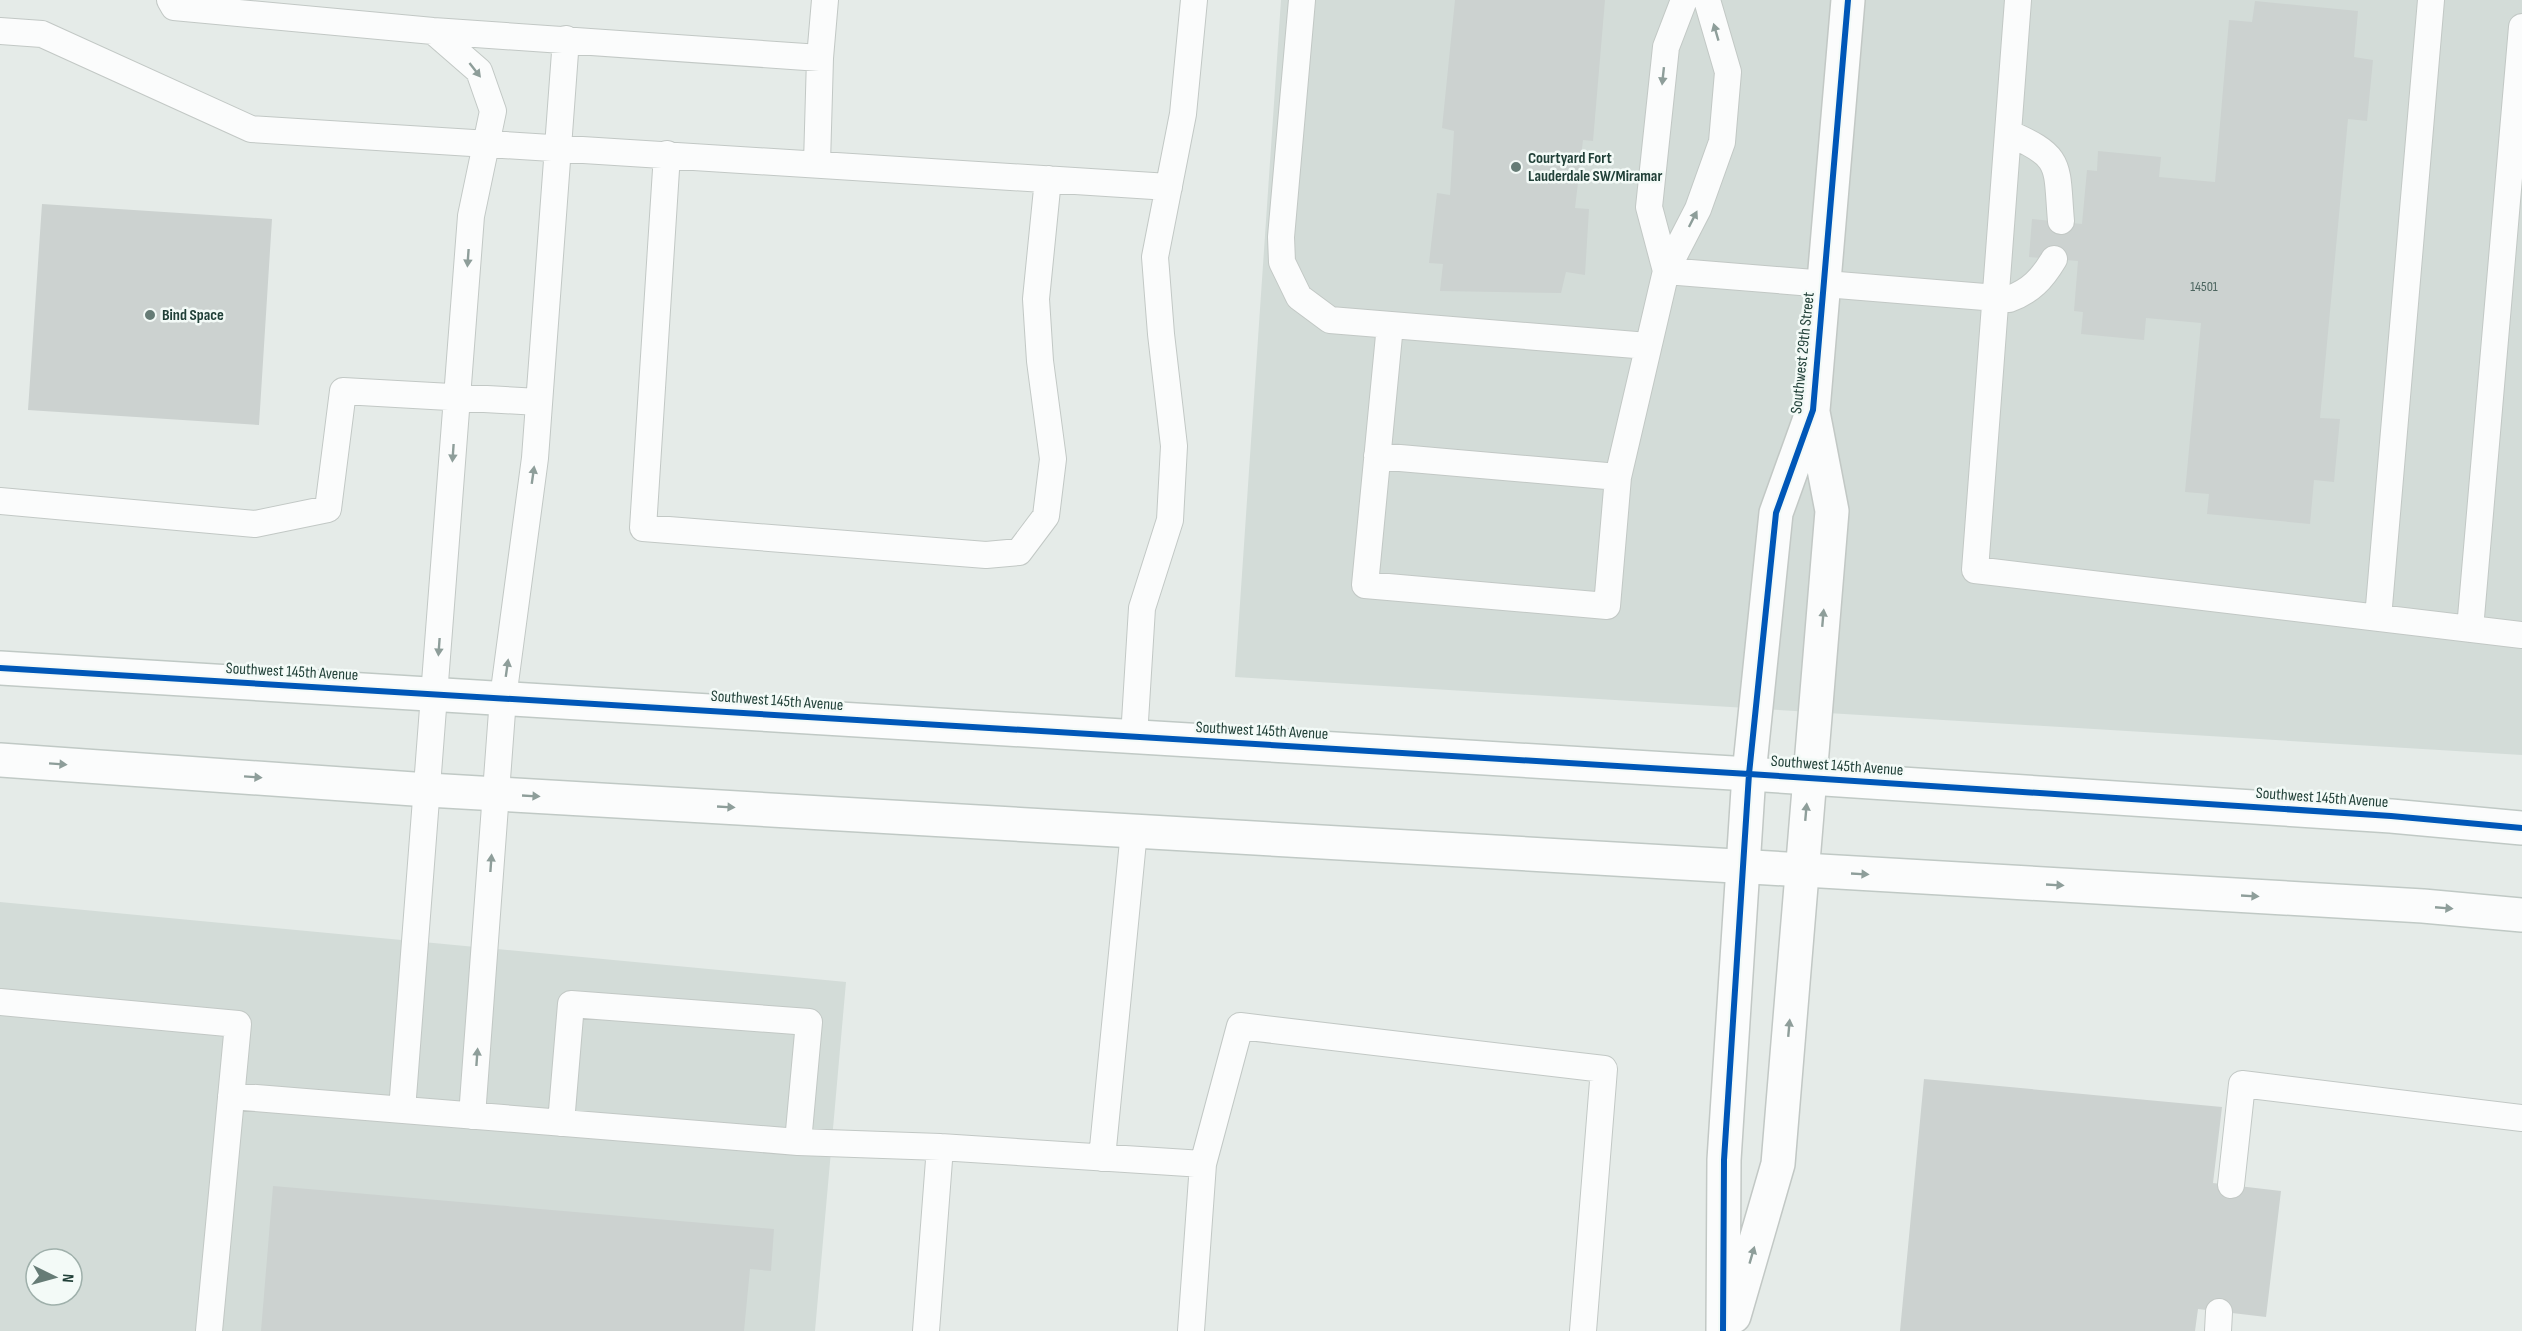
<svg xmlns="http://www.w3.org/2000/svg" width="2522" height="1331" font-family="'Sofia Sans Condensed',sans-serif">
  <style>
    .built { fill: #d3dcd8; fill-rule: evenodd }
    .building { fill: #ccd2d0 }
    .lines { fill: none; stroke-linecap: round; stroke-linejoin: round }
    .lane-casing { stroke: #c2c8c5; stroke-width: 28 }
    .street-casing { stroke: #c2c8c5; stroke-width: 36 }
    .secondary-casing { stroke: #c0c9c5; stroke-width: 36 }
    .lane { stroke: #fbfcfc; stroke-width: 26 }
    .street { stroke: #fbfcfc; stroke-width: 33 }
    .secondary { stroke: #fbfcfc; stroke-width: 33 }
    .cycleway-casing { stroke: #f3faf7; stroke-width: 10 }
    .cycleway { stroke: #0057b8; stroke-width: 6 }
    .oneway { fill: #8e9e9a }
    .poi-dot { fill: #667c76; stroke: #f3faf7; stroke-width: 2 }
    .labels { text-anchor: middle; dominant-baseline: central; stroke-width: 5; stroke-linejoin: round; paint-order: stroke }
    .number-label { font-size: 14px; fill: #4c655f }
    .poi-label { font-size: 16px; font-weight: bold; fill: #214038; stroke: #f3faf7; text-anchor: start }
    .street-label { font-size: 16px; fill: #214038; stroke: #f3faf7 }
  </style>
  <rect width="100%" height="100%" fill="#e5ebe8"/>
  <path class="built" d="M1281,0H2522V755L1235,677Z
    M0,902L846,982L815,1331H0ZM36,1259H72V1295H36Z"/>
  <path class="building" d="M1455,0H1605L1593,141L1583,140L1575,208L1589,209L1585,275L1566,272L1561,293L1440,291L1443,264L1429,263L1437,193L1450,195L1454,131L1442,128Z
    M2255,1L2358,11L2354,57L2373,60L2367,121L2348,119L2320,418L2340,419L2334,482L2314,480L2310,524L2207,514L2209,494L2185,492L2201,323L2146,318L2144,340L2081,334L2083,312L2074,311L2078,261L2029,257L2032,219L2082,224L2087,170L2097,171L2098,151L2161,157L2159,177L2215,182L2229,20L2252,22Z
    M42,204L272,219L259,425L28,410Z
    M1924,1079L2222,1107L2213,1183L2281,1191L2266,1317L2198,1309L2195,1331H1900Z
    M273,1186L774,1229L771,1271L750,1269L744,1331H261Z"/>
  <g class="lines">
    <defs>
      <path id="lane" d="M170,0L174,7L433,31L820,58
        M1302,0L1281,237L1282,262L1299,297L1330,320L1648,346
        M2018,0L1975,570L2522,635
        M0,31L42,34L251,129L1169,187
        M2008,133C2064,157 2056,165 2061,221
        M667,154L643,528L986,555L1019,552L1046,516L1053,459L1040,361L1036,299L1048,179
        M817,163L820,58L825,0
        M1666,271L2009,299C2031,291 2042,279 2054,259
        M1666,271L1649,207L1666,47L1684,0
        M1390,325L1365,585L1607,606L1618,477L1666,271L1698,209L1722,142L1728,72L1707,0
        M1377,456L1618,477
        M0,501L255,524L328,509L343,391L539,402
        M2378,618L2431,0
        M2470,629L2522,27
        M1134,737L1142,608L1170,520L1174,446L1161,334L1155,257L1183,114L1194,0
        M0,1002L238,1024L209,1331
        M231,1096L798,1142L940,1147L1203,1164L1191,1331
        M402,1110L471,216L493,111L479,71L433,31
        M472,1116L503,698L535,458L566,39
        M561,1123L571,1004L809,1022L798,1142
        M1102,1158L1134,831
        M1203,1164L1240,1026L1604,1069L1583,1331
        M2231,1185L2242,1084L2522,1118
        M926,1331L940,1147
        M2218,1331L2219,1312"/>
      <path id="street" d="M1734,1316L1778,1164L1832,511L1813,412
        M1723,1331L1724,1160L1749,774L1776,513L1813,410L1848,0"/>
      <path id="secondary" d="M0,668L1749,774L2391,816L2522,828
        M0,760L428,790L2423,906L2522,915"/>
    </defs>
    <use href="#lane" class="lane-casing"/>
    <use href="#street" class="street-casing"/>
    <use href="#secondary" class="secondary-casing"/>
    <use href="#lane" class="lane"/>
    <use href="#street" class="street"/>
    <use href="#secondary" class="secondary"/>
    <defs>
      <path id="cycleway" d="M0,668L1749,774L2391,816L2522,828
        M1723,1331L1724,1160L1749,774L1776,513L1813,410L1848,0"/>
    </defs>
    <use href="#cycleway" class="cycleway-casing"/>
    <use href="#cycleway" class="cycleway"/>
  </g>
  <defs><path id="oneway-solid" d="M-6-.8H1V-3.2L6.5 0L1 3.2V.8H-6Z" transform="scale(1.5)"/></defs>
  <g class="oneway">
    <use href="#oneway-solid" transform="translate(1716 32) rotate(-106)"/>
    <use href="#oneway-solid" transform="translate(475 70) rotate(52)"/>
    <use href="#oneway-solid" transform="translate(1663 76) rotate(96)"/>
    <use href="#oneway-solid" transform="translate(1693 219) rotate(-63)"/>
    <use href="#oneway-solid" transform="translate(468 258) rotate(94)"/>
    <use href="#oneway-solid" transform="translate(453 453) rotate(94)"/>
    <use href="#oneway-solid" transform="translate(533 475) rotate(-82)"/>
    <use href="#oneway-solid" transform="translate(1823 618) rotate(-85)"/>
    <use href="#oneway-solid" transform="translate(439 647) rotate(94)"/>
    <use href="#oneway-solid" transform="translate(507 668) rotate(-82)"/>
    <use href="#oneway-solid" transform="translate(58 764) rotate(4)"/>
    <use href="#oneway-solid" transform="translate(253 777) rotate(4)"/>
    <use href="#oneway-solid" transform="translate(531 796) rotate(3)"/>
    <use href="#oneway-solid" transform="translate(726 807) rotate(3)"/>
    <use href="#oneway-solid" transform="translate(1806 812) rotate(-85)"/>
    <use href="#oneway-solid" transform="translate(491 863) rotate(-86)"/>
    <use href="#oneway-solid" transform="translate(1860 874) rotate(3)"/>
    <use href="#oneway-solid" transform="translate(2055 885) rotate(3)"/>
    <use href="#oneway-solid" transform="translate(2250 896) rotate(3)"/>
    <use href="#oneway-solid" transform="translate(2444 908) rotate(5)"/>
    <use href="#oneway-solid" transform="translate(1789 1028) rotate(-85)"/>
    <use href="#oneway-solid" transform="translate(477 1057) rotate(-86)"/>
    <use href="#oneway-solid" transform="translate(1752 1255) rotate(-74)"/>
  </g>
  <g class="poi-dot">
    <circle cx="1516" cy="167" r="6"/>
    <circle cx="150" cy="315" r="6"/>
  </g>
  <g class="labels">
    <g class="number-label">
      <text x="2204" y="286">14501</text>
    </g>
    <g class="poi-label">
      <text x="1528" y="158">Courtyard Fort<tspan x="1528" dy="18">Lauderdale SW/Miramar</tspan></text>
      <text x="162" y="315">Bind Space</text>
    </g>
    <g class="street-label">
      <text transform="translate(1803 353) rotate(-84)">Southwest 29th Street</text>
      <text transform="translate(292 672) rotate(3)">Southwest 145th Avenue</text>
      <text transform="translate(777 701) rotate(4)">Southwest 145th Avenue</text>
      <text transform="translate(1262 731) rotate(3)">Southwest 145th Avenue</text>
      <text transform="translate(1837 766) rotate(4)">Southwest 145th Avenue</text>
      <text transform="translate(2322 798) rotate(4)">Southwest 145th Avenue</text>
    </g>
  </g>
  <g transform="translate(54 1277) rotate(95)"><circle r="28" fill="#f3faf7" stroke="#9fb0ab" stroke-width="1.5"/>
  <path d="M0-4.5L10 22L0 15L-10 22Z" fill="#667c76"/>
  <text y="-9" font-size="16" font-weight="bold" text-anchor="middle" fill="#214038">N</text>
  </g>
</svg>
